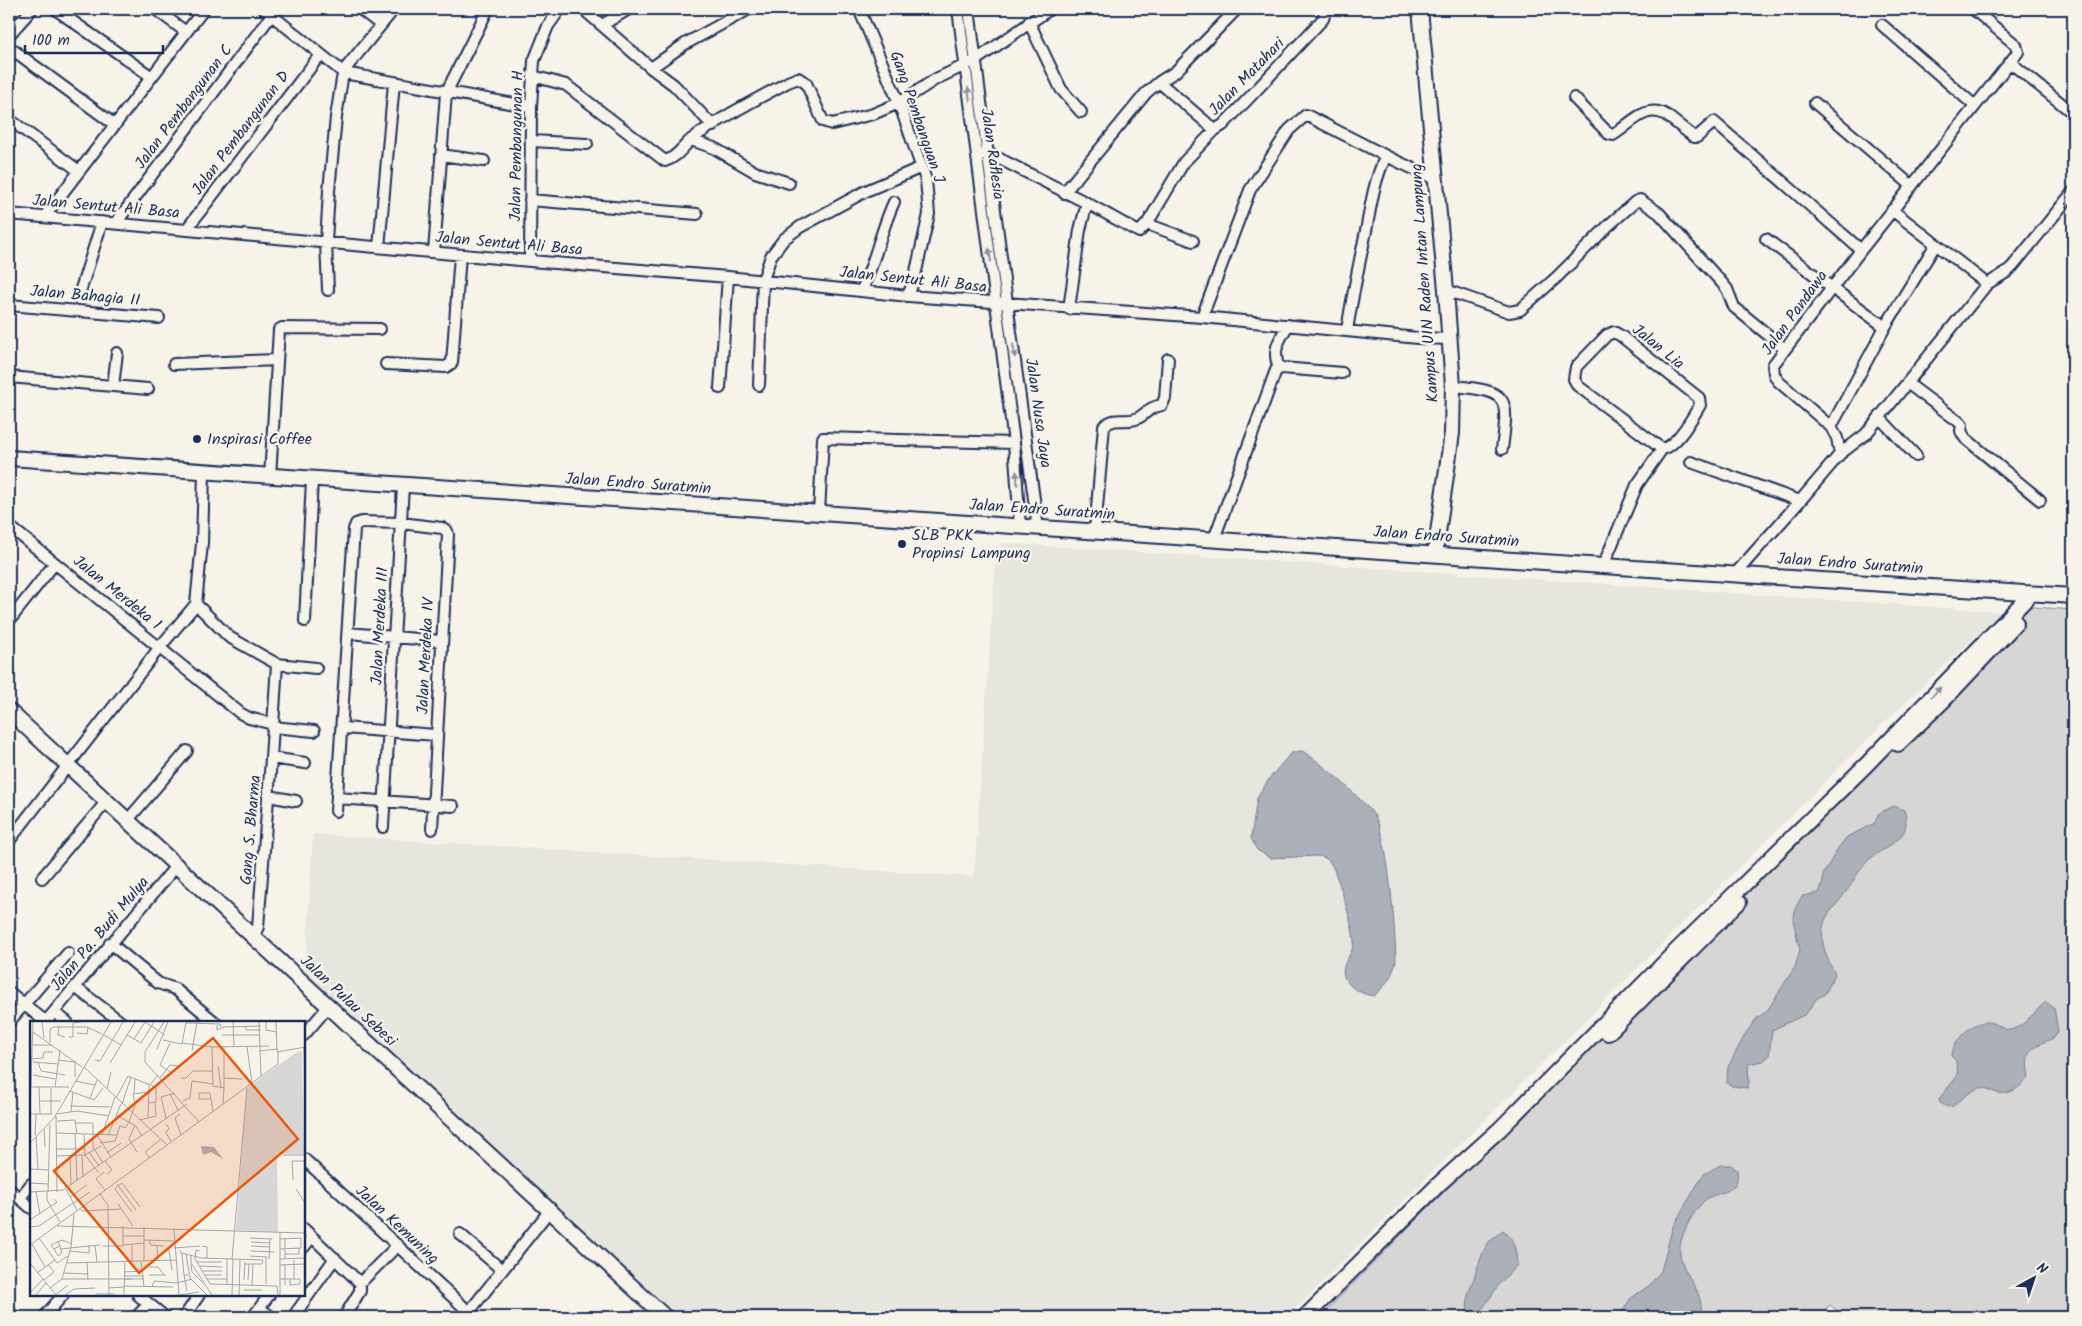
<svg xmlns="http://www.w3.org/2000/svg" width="2082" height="1326" font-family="Kalam,sans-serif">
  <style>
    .built { fill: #e6e5de }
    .green { fill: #d7d6d4; stroke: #798299 }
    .water { fill: #acb0b9; stroke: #727c95 }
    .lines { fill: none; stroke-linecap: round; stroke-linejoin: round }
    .street-casing { stroke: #1b2f5e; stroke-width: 14 }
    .secondary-casing { stroke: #1b2f5e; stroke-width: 18 }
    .street { stroke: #f7f3e8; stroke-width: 10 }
    .secondary { stroke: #f7f3e8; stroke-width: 14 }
    .oneway { fill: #8991a3 }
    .poi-dot { fill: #1b2f5e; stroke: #f7f3e8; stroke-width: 2 }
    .labels { text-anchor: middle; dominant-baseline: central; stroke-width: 5; stroke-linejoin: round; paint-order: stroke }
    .street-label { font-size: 16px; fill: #1b2f5e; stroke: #f7f3e8 }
    .poi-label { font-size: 16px; fill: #1b2f5e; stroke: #f7f3e8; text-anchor: start }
    .inset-road { fill: none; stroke: #9fa5b1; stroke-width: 1 }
    .view { fill: #e8590c; fill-opacity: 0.15; stroke: #e8590c; stroke-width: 2.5 }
    .inset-edge { fill: none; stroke: #1b2f5e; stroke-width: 2.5 }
  </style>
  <rect width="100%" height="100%" fill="#f7f3e8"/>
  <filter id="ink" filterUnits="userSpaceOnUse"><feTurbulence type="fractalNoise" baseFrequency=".02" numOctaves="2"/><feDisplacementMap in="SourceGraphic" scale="10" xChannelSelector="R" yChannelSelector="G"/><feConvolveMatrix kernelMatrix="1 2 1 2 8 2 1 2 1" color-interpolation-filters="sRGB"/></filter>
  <g filter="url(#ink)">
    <path class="built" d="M1001,543L1420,571L2001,612L1884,723L1287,1317H670L305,981L313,834L974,877L996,553H1000Z"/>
    <path class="green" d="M2023,606L2073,610V1317H1845L1830,1305L1819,1317H1320Z"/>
    <path class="water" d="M1302,751C1319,760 1363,800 1374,815C1389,837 1395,931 1396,960C1393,976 1386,985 1374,996C1361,995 1339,983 1344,967C1346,959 1353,952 1354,942C1354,929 1338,875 1331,864C1328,859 1324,857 1318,856L1270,858L1257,850L1251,838L1257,798L1269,779L1290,754L1293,752Z
      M1894,806L1904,810C1913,839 1889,844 1871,858C1861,866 1855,879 1848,889C1843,897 1828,913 1825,920C1818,940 1826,957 1835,974L1825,994L1817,998L1806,1014L1772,1030L1769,1056L1763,1061L1748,1064L1749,1083L1747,1088L1732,1086L1727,1083L1728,1067L1746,1033L1757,1018L1767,1011L1795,967L1800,950L1793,920L1796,907L1802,896L1819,893L1823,882V875L1838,848L1847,837L1875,823L1878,814Z
      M2046,1002L2054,1008L2058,1031L2054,1038C2030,1047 2024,1051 2029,1077C2019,1088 2009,1097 1995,1092C1989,1090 1985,1087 1980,1088C1970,1090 1961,1100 1953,1106L1948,1107L1940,1103L1939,1099L1958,1075L1956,1061L1951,1056C1953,1042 1971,1021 1988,1022C1999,1023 2004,1034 2017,1028C2027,1022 2036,1010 2046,1002Z
      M1720,1165H1731L1737,1170C1741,1196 1715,1190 1704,1201C1694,1211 1685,1227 1681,1241C1673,1270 1706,1286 1701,1317H1619L1631,1298L1649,1286L1661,1271L1673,1226L1703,1175Z
      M1503,1230C1515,1240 1516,1250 1517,1265L1500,1283L1477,1317H1463L1467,1312L1468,1295L1483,1252L1489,1242Z"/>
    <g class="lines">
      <defs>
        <path id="street" d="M55,9L152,77
          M155,9L186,32
          M264,9L344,73L531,107
          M360,9L381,25
          M583,9L651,68L674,85L713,126
          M859,9L899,103L926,180L929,214L914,280L908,296
          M958,9L1014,443L1020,526
          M969,9L1007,303L1038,528
          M1029,22L1061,89L1081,112
          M602,25L629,9
          M1882,25L1975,106
          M9,35L32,9
          M9,47L115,125
          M2011,63L2073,113
          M651,68L685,44L749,9
          M533,76L566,85L665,161C677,158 683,146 692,139C721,117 756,100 788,82L798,78L806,83L823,121L832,124L873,114L899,103L936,79L976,60L1050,9
          M1159,82L1215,130L1223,125L1248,99L1323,19L1326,9
          M1574,98L1609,134L1613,135C1630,125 1645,103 1666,115L1694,137H1697L1714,122L1861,250
          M1815,103L1912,186
          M9,119L79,171
          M691,140L714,148L755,172L789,183
          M532,141L587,144
          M983,154L988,153L1087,203L1139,232L1147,224L1184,162L1215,130
          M441,155L484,161
          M1064,193L1146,93L1159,82L1175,72L1237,9
          M530,200L697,214
          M1892,210L1987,284
          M9,214L530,261L728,277L908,296L1202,317L1418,338L1451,339
          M44,217L204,9
          M116,223L276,9
          M1147,224L1193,241
          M186,230L320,55
          M1766,239L1885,327
          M379,247L394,83
          M434,252L446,93L488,9
          M530,261L531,107L534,61L548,26L560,9
          M328,290L326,242L329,191L336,117L342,79L346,68L394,9
          M862,290C875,261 881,230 894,202
          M1446,290L1509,312L1520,310L1557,277L1609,225L1635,202L1640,200L1659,213L1722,283L1727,289L1734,307L1785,349
          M80,292L102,222
          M9,305L159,318
          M1069,309L1080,230L1087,203
          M1202,317L1250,190L1289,130L1306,115L1386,156L1435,179
          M1347,331C1352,297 1359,264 1366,231C1371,205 1374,180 1386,156
          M174,364L277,360
          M386,364L446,367L452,363L460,255
          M1279,369C1272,350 1278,342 1288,325
          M9,377L148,389
          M1907,383L1958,421L1962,425L1961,431L1965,438L2040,500
          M759,385L763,280L771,256L784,239L800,227L866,191L922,167
          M113,386L117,353
          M1453,386C1509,391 1509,396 1502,449
          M720,388L728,277
          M1880,418L1916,456
          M1831,427L1885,327L1936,244
          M1840,454L1866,434L1987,284L2007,272L2013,266L2073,192
          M1691,462L1800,501
          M270,477L279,330L282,328L380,329
          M819,513L823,438L1014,443
          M9,526L240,713L249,718L273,724
          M1095,531L1104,426C1117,415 1126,424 1138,418C1149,412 1147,408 1162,405L1165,398L1168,359
          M1214,539L1276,370L1282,368L1342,373
          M1603,566L1637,485L1662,449C1676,447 1693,417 1700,405L1699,398L1621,336L1614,332L1607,335L1576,367L1574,379L1578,386L1662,449
          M1735,574L1800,501L1840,454L1837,438L1831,427L1778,381L1774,374L1773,365L1861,250L2018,52L2016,45L1973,9
          M196,604L229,637L277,664L316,668
          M9,621L55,563
          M305,621L312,480
          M348,633L441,641
          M273,727L314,731
          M343,728L436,735
          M271,758L305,763
          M269,796L296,801
          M337,798L453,806
          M336,811L354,529L356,524L362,522L401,523L442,528L447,531L448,535L432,829
          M127,821L187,751
          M383,827L403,486
          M9,841L160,647L196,604L202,543L204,473
          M42,878L107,801
          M253,937L258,927L270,773L277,664
          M110,943L158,983L175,989L215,1022
          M75,987L121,1022
          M9,992L41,1018L46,1020L49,1018L176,866
          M54,1012L67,1022
          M9,1022L68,953
          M304,1035L328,1007
          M304,1159L469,1312
          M9,1189L31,1208
          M20,1198L31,1184
          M304,1229L360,1283
          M460,1234L502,1270
          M304,1247L312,1237
          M138,1295L165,1317
          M260,1309L272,1317
          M9,1312L15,1317
          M44,1317L63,1295
          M136,1317L149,1304
          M184,1317L199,1295
          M253,1317L269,1295
          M293,1317L335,1258
          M344,1317L360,1291V1283L398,1245
          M465,1317L550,1210"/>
        <path id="secondary" d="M1420,9L1446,290L1453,386L1452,433L1435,554
          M9,458L1603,566L2073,596
          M9,711L665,1317
          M1898,744L1942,702L2016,623
          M1608,1033L1739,902
          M1305,1317L1440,1183L1500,1129L1671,956L1866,765L2030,595"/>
      </defs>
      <use href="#street" class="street-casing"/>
      <use href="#secondary" class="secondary-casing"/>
      <use href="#street" class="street"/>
      <use href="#secondary" class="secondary"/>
    </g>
    <defs><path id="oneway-solid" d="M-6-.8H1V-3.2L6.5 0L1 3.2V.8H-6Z" transform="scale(1.25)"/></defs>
    <g class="oneway">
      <use href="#oneway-solid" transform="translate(969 94) rotate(-98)"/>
      <use href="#oneway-solid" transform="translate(990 255) rotate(-98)"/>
      <use href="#oneway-solid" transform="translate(1014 351) rotate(82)"/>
      <use href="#oneway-solid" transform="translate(1017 478) rotate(-95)"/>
      <use href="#oneway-solid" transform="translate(1936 692) rotate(-46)"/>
    </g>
  </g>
  <g class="poi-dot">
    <circle cx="197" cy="439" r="5"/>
    <circle cx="902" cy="544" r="5"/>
  </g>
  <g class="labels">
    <g class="street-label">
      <text transform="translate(1247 77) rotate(-46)">Jalan Matahari</text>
      <text transform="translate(184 107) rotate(-53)">Jalan Pembangunan C</text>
      <text transform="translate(917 117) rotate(71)">Gang Pembanguan J</text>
      <text transform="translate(241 133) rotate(-53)">Jalan Pembangunan D</text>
      <text transform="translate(517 146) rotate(-89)">Jalan Pembangunan H</text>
      <text transform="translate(992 154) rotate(82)">Jalan Raflesia</text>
      <text transform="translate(106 207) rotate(5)">Jalan Sentut Ali Basa</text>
      <text transform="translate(509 244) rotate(5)">Jalan Sentut Ali Basa</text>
      <text transform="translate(913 280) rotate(6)">Jalan Sentut Ali Basa</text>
      <text transform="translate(1425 283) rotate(-94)">Kampus UIN Raden Intan Lampung</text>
      <text transform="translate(85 296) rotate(5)">Jalan Bahagia II</text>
      <text transform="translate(1795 313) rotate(-54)">Jalan Pandawa</text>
      <text transform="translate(1658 347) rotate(39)">Jalan Lia</text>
      <text transform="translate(1038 413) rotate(82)">Jalan Nusa Jaya</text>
      <text transform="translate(638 484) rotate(4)">Jalan Endro Suratmin</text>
      <text transform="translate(1042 510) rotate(4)">Jalan Endro Suratmin</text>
      <text transform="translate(1446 537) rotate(4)">Jalan Endro Suratmin</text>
      <text transform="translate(1850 564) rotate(4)">Jalan Endro Suratmin</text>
      <text transform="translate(117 593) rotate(39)">Jalan Merdeka 1</text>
      <text transform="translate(380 626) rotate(-87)">Jalan Merdeka III</text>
      <text transform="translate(426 656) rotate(-87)">Jalan Merdeka IV</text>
      <text transform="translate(251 830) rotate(-85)">Gang S. Bharma</text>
      <text transform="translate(100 934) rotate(-50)">Jalan Pa. Budi Mulya</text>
      <text transform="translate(348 1001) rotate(43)">Jalan Pulau Sebesi</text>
      <text transform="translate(397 1225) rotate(43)">Jalan Kemuning</text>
    </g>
    <g class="poi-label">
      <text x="207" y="439">Inspirasi Coffee</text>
      <text x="912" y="535">SLB PKK<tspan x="912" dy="18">Propinsi Lampung</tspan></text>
    </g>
  </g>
  <g transform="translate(30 1021)">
    <rect width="275" height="275" fill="#f7f3e8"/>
    <path d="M272,30L274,133H247L248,211L206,209L217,67L264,33Z" fill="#d7d6d4"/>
    <path d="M171,125L184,126L193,138L181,131L173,134Z" fill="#acb0b9"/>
    <path class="inset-road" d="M12,1L14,17M115,1L135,14M134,1L115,31V41L169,101M203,1L204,26M229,1L231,55M236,1V9L246,11M246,1L247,30M156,2L190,3L191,6M187,4V9L194,6L231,5M215,5L216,9H231M29,6L28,14L35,16M3,11L52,46M47,12L57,13L58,7M74,14L91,24M97,14L111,22L124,1M192,14H230M39,16H43V2L51,1M104,18L115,1M133,19L152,23L156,1M20,22V8L24,6H57L72,13M140,22L130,44L142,52M152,22L182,26L239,25M3,24H22M182,26L183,65L194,67L193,83M217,26L222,62M274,26L275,80M127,28L138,1M162,30L167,1M229,30L248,28M247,31L275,26M0,38L13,37L14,31H23M28,39L44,41M65,39L70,40L93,1M45,40V56M3,41L28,43M8,41L11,50L35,54M80,42L105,1M188,45L191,66M54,46L137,124M3,54L25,58M130,57L140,44L149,45M151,57H156L163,50H182M194,57L212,58M45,60L65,64M1,66H39M9,66L10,93M25,66L30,29M21,67V93M194,67V26M77,68L81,51M40,70L64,79L73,67M104,73L105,58M140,73L148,89M60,77L67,59M86,77L98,55L120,64M180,78H169V72H180L183,91M10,80H31M153,80L160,77L162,60L183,63M118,82L126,81V67L121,64M92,83L101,56M40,85L80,86M0,91L3,1M41,91L43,71M0,93H22M27,93L47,90L79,95M150,93L145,97L151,114M86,94L106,105L112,115M26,95L27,171M118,97L119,65L128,54M136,97L131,76L145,72M110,99L126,95L125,82M27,100L45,99L47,113M46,102H63V126L73,142M136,103L139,107L136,112L141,120M105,104L99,118L107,131M14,108L15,126M27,112L87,114M45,113L47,160M54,114L55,134L68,151M67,114L81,136M72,114L85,76M78,114L91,83M5,115L6,93M6,116L8,149M0,122L24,97L81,1M70,122L85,120L90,105L95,107L99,101L105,84L103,73L119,71M27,128H55M59,131L69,145M77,132L91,122M40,134L41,164M52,134L53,156M253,134H275M27,135L55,134L71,125M120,137L115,131L130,119M75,140L82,149L77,153M0,148L18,149M74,151L66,158L75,169M263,159L262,140H275M0,162L18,163M87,163L106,189M88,165L92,162L110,186M88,165L85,168L102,191M36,168L47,189M266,168L275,182M0,171L33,169L157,83M6,171L10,193M17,171V179L30,201M18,171L20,103M70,173L78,184L79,274M40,176L57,164M44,182L60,171M88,183L103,205M50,188L52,190L91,188M0,199L27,181L24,178M27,205L275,212M0,206L9,205L43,182M114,206V240M144,208L149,274M250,212V274M93,215H114M9,217L27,242L38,235M220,217L242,218M255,218V238M114,219L144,220M120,219V224L134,225M28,220L32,232L28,235L24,228L29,225M221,221L240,222M2,223L15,246M0,224L248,43V30M65,224L67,241M93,224L114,222M102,224V241M73,225H93V205M127,225L128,240M172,225L177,226V237M221,225L240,226M144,227L170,225M24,228L21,224L32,219L42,223M30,228L70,224M250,228L271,227V217L250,218M135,229H139L142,249M150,229L151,232L172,237L233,239M40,230L59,232V224M170,230L166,229L165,238L180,263L247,265L248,274M221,230L244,231M152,232L154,254H158M156,233L160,257L177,274M255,233H269V227M161,234V242L182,274M220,235L237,236M202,238L217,67M239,238L240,218M250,238L275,237M264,239V258M57,241L58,259M111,241L114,265M167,241H192M0,242L26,274M36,242L147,239M161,243L162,251L173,262M215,243H232L233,239M250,244L275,243M170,245L192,246M119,246H128L134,254M172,250H192M94,251L113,250M7,252L25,239M34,252L58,253M119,254H136M154,254L157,270M175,254H192M94,255H114M32,258H102M94,258H114M177,258H197M250,258H270V263L260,264V258M14,259L24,251L18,243M214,259L215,241M218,259L219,243M197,263V237M236,263V236M222,264L223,243M255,264V243M94,265L143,266M122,266L124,260L147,262L162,258M20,267L32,258L41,226L44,193M79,267L94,266M214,269H232M0,272L13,258M66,273H85M94,273L95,241M6,274L16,262M25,274L38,264M35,274L44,268L65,267M150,274L169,271M202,274L203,238M209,274L210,238"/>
    <path class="view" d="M183,17L268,118L109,252L24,150Z"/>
    <rect width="275" height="275" class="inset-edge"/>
  </g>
  <rect width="2082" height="1326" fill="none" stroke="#f7f3e8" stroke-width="30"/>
  <rect x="15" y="15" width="2052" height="1296" fill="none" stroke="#1b2f5e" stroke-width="2" filter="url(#ink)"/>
  <g transform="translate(2034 1278) rotate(40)" stroke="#f7f3e8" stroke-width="4" paint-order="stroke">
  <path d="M0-4L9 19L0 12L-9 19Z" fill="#1b2f5e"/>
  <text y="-8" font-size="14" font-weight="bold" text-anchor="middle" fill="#1b2f5e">N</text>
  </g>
  <path d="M25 45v8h138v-8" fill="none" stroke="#1b2f5e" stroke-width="2.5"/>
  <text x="32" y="45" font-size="15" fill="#1b2f5e" stroke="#f7f3e8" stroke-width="4" paint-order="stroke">100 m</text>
</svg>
